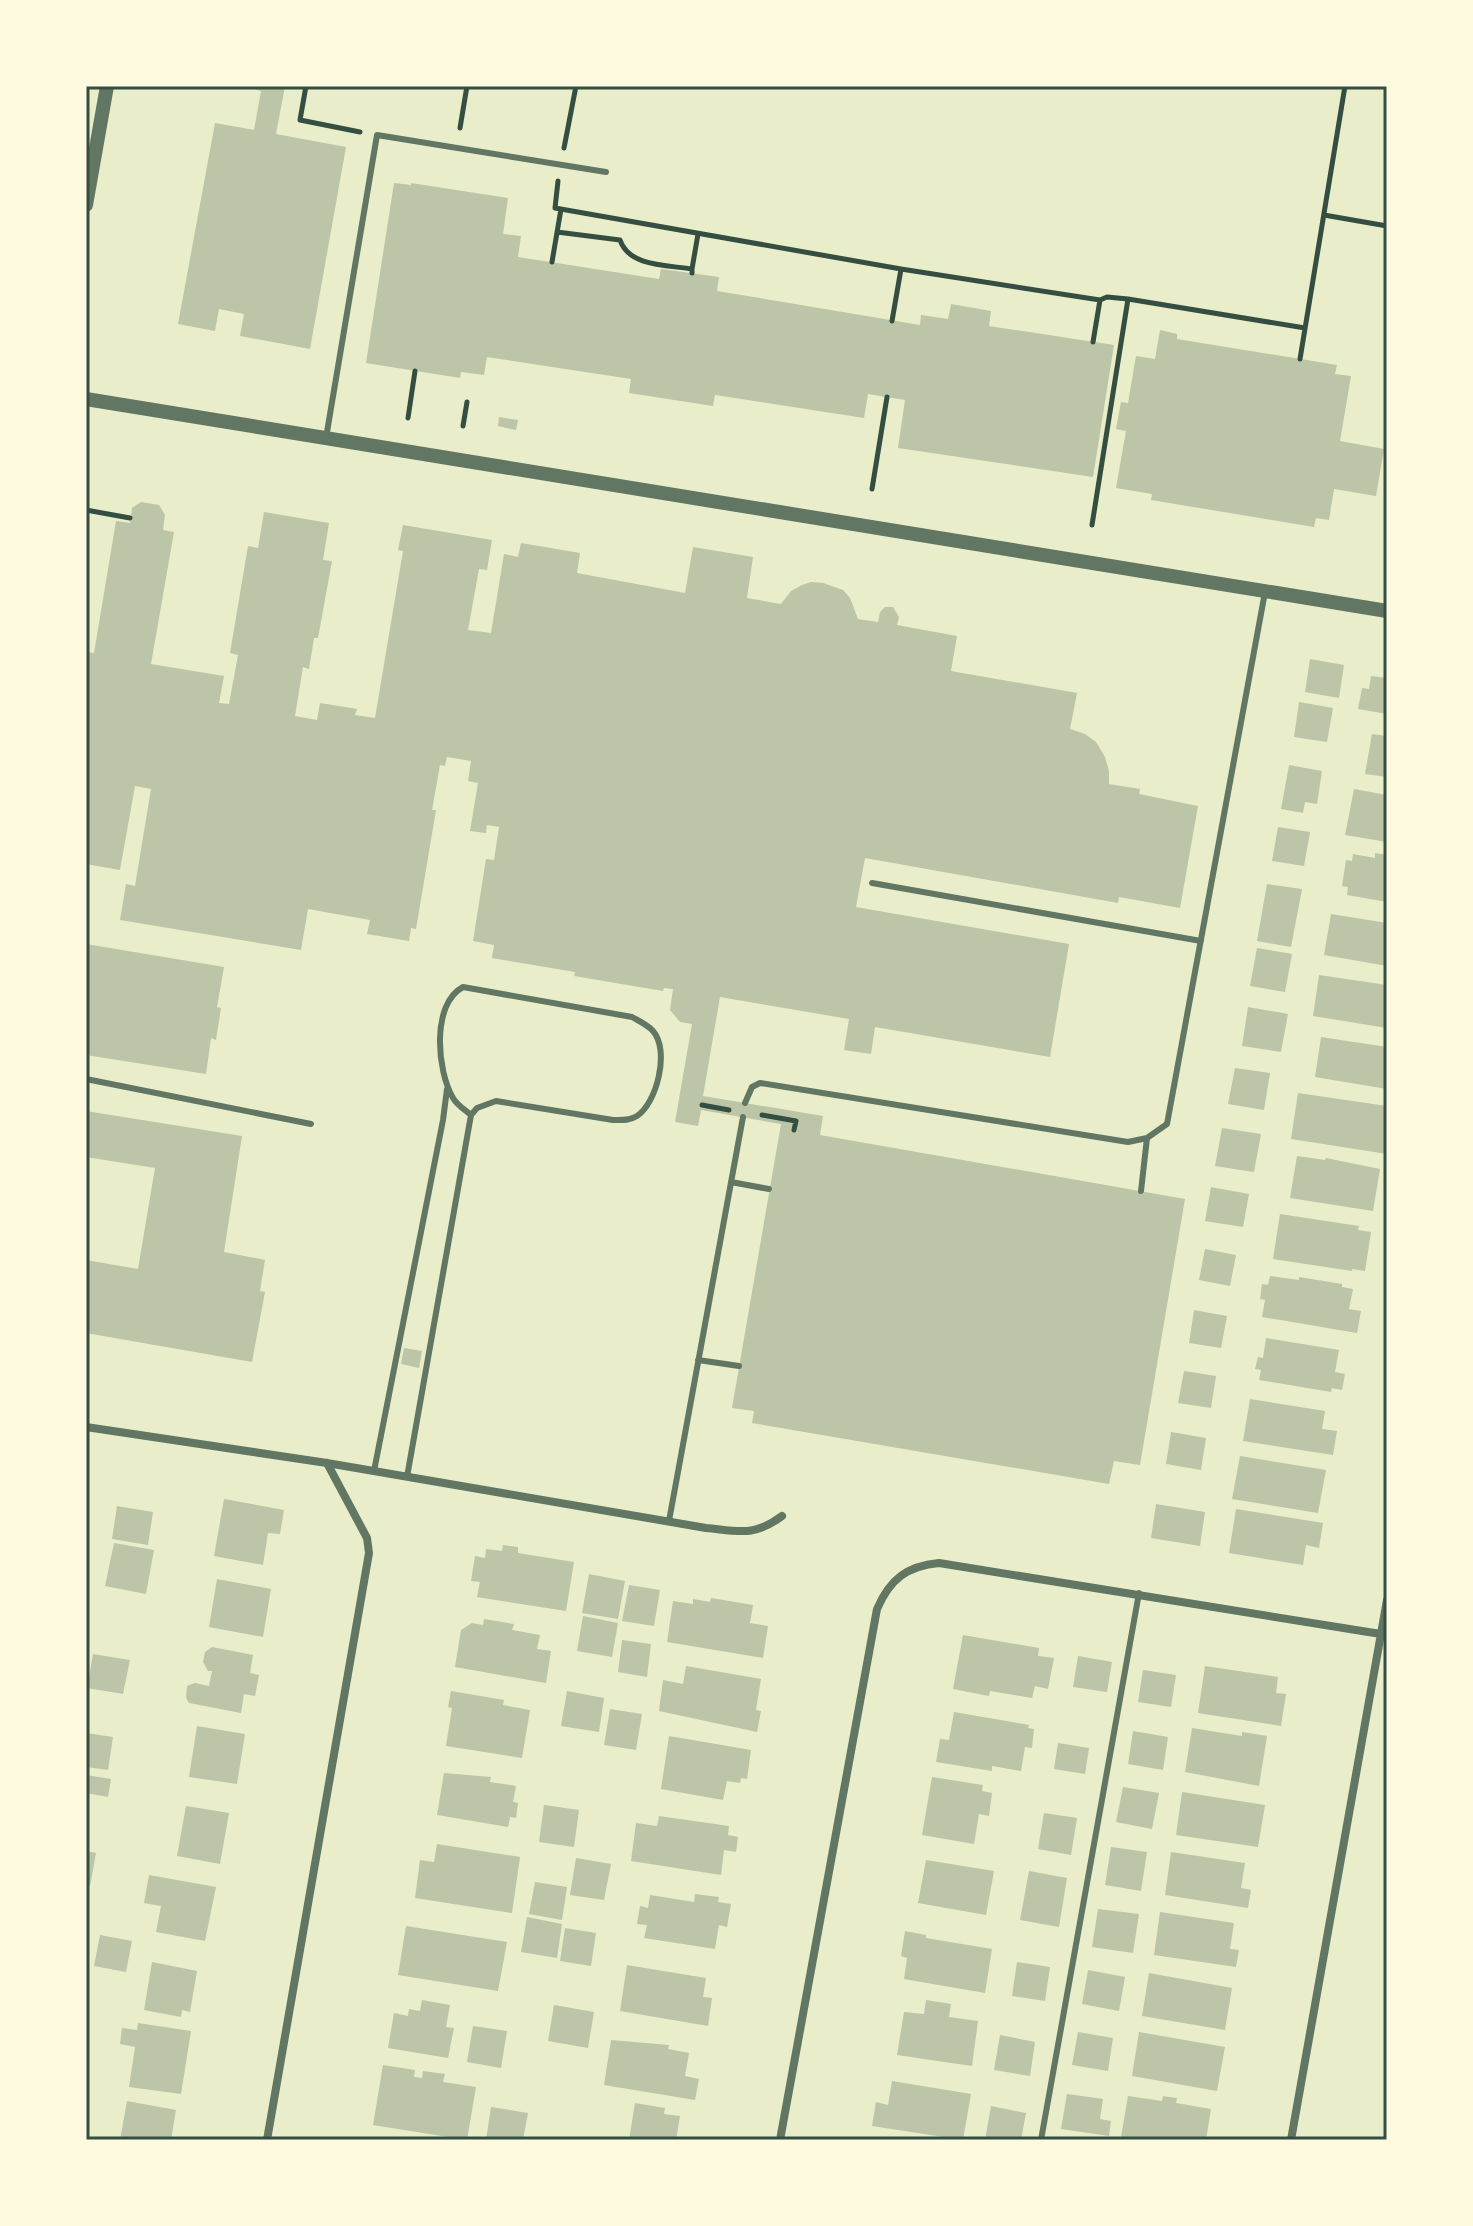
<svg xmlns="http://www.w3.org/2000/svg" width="1473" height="2226" font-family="Quicksand,sans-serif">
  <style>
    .building { fill: #bcc5a7 }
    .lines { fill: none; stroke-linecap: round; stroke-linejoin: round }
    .path { stroke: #344e41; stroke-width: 5 }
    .service { stroke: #617663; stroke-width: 6 }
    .minor { stroke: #617663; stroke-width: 8 }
    .tertiary { stroke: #617663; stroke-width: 14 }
    .neatline { fill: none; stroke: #344e41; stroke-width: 3 }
  </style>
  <rect width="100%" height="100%" fill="#e9edc9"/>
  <path class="building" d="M243,86H285L276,134L346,147L310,349L240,336L244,314L219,309L215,331L178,324L215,123L254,130L261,91Z
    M394,183L411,185V183L508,198L503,234L521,236L518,257L659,279L661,269L719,277L717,291L920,325L921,315L948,319L951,304L991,311L989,326L1114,345L1093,477L898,448L905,400L868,394L864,418L715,395L713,406L629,393L631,379L487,357L484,375L461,372L460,378L366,363Z
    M1160,330L1177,334V339L1337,365L1335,374L1351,376L1340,441L1384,449L1376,496L1334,489L1329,520L1316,518L1314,527L1151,500L1152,494L1116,488L1126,431L1116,429L1121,402L1128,403L1136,356L1155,359Z
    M499,417L518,420L516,430L498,426Z
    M141,502L159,505L165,515L163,530L174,532L151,664L224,676L219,703L229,704L238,655L230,653L248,546L258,548L264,512L329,523L323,560L332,561L318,638H314L309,669L303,667L295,716L317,720L320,703L357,709L355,715L375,718L403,551L398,550L403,525L492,540L487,570L479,569L468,630L491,633L504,554L518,557L521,543L580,553L577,573L685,593L693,547L753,557L747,598L781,604L791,591L802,585L811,582L823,583L843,590L850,598L858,619L878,622L880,612L885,607H893L899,617L897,625L957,636L951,671L1077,693L1070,729L1085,734L1096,742L1105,757L1109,771V784L1140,789L1139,794L1198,806L1180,908L1119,897L1118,903L865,858L856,907L1069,944L1050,1057L875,1027L871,1054L844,1050L849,1019L720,997L703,1096L823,1116L820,1135L1185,1199L1140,1465L1114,1461L1109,1484L752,1423L754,1411L732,1408L781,1124L701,1110L698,1126L675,1122L692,1024L680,1022L670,1010L673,989L664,988L663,991L574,976L575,972L492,958L494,945L473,941L486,859L494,860L499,827L487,825L486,833L470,831L478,783L468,781L471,761L447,757L445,766L440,765L432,810H436L416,929L411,928L409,941L367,934L370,920L308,909L301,950L120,920L126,884L135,886L151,789L135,786L120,870L86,864V666L88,652L94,653L116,521L130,523L132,508Z
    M1310,659L1344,665L1339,698L1305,692Z
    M1371,676L1387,678V714L1358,709L1362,688L1369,689Z
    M1299,702L1333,708L1327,742L1294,737Z
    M1372,734L1387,736V777L1365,774Z
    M1289,765L1322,771L1317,804L1305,802L1303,813L1281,809Z
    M1354,789L1387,795V842L1345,835Z
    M1278,827L1310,832L1304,866L1272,861Z
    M1375,853L1387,855V902L1347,895L1348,887L1342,886L1346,860L1352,861L1353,854L1375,858Z
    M1267,884L1302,889L1291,947L1257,941Z
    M1331,914L1387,923V966L1324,955Z
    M86,944L224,967L217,1007L221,1008L216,1040L211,1038L206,1074L86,1055Z
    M1257,948L1292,954L1285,992L1250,986Z
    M1319,975L1387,985V1028L1313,1016Z
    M1248,1007L1288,1014L1281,1052L1242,1046Z
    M1321,1037L1387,1047V1089L1315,1077Z
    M1235,1068L1270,1073L1264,1110L1228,1104Z
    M1298,1093L1387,1106V1154L1291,1139Z
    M86,1111L242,1136L224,1252L265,1260L260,1291L265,1292L252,1362L86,1333V1260L138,1269L155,1168L86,1157Z
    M1222,1128L1261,1134L1254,1172L1215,1166Z
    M1297,1156L1325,1160L1326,1158L1380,1169L1373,1211L1290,1198Z
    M1211,1187L1249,1194L1243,1227L1205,1221Z
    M1280,1214L1359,1226L1358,1230L1371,1232L1365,1271L1352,1269V1271L1273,1259Z
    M1205,1249L1236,1255L1230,1286L1199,1280Z
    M1270,1276L1299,1280V1277L1342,1284V1287L1353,1289L1349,1309L1361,1311L1357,1333L1262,1317L1265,1300L1260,1299L1262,1284L1268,1285Z
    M1194,1310L1227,1316L1221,1348L1189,1343Z
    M1266,1338L1339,1350L1335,1372L1345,1374L1342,1390L1332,1388L1331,1392L1259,1380L1261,1370L1255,1369L1258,1357L1263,1358Z
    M404,1348L422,1351L419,1368L401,1364Z
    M1184,1371L1216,1376L1211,1408L1178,1403Z
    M1250,1399L1325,1411L1322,1429L1337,1431L1333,1455L1243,1441Z
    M1171,1432L1206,1438L1201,1470L1166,1464Z
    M1240,1456L1326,1470L1318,1513L1232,1499Z
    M224,1499L284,1510L280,1534L268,1533L263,1565L214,1556Z
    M1156,1504L1205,1512L1200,1546L1151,1538Z
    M117,1506L153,1512L148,1545L112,1539Z
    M1236,1509L1323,1523L1319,1548L1306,1545L1303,1565L1229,1553Z
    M114,1543L154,1550L146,1594L105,1586Z
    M503,1545L518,1547V1553L574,1562L566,1611L477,1597L480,1582L471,1581L475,1556L485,1558L486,1549L502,1551Z
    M589,1574L625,1581L618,1619L582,1613Z
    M217,1579L271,1589L263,1637L209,1627Z
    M629,1585L660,1590L654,1626L622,1621Z
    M711,1598L753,1605L750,1623L768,1626L763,1658L667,1642L673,1601L693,1604V1599L710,1602Z
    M583,1616L618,1623L612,1657L577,1651Z
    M484,1619L514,1624L512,1630L540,1635L537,1649L551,1651L546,1683L455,1667L461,1630L472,1623L483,1625Z
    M963,1635L1039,1648L1038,1656L1054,1658L1048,1689L1035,1686L1032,1698L990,1691L989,1696L953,1689Z
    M622,1640L651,1644L647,1677L618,1672Z
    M212,1647L253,1655L250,1673L259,1675L255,1696L244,1694L241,1713L189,1703L186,1698L187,1686L195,1683L209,1686L212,1671H208L203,1662L205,1652Z
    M93,1654L130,1660L123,1694L87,1688Z
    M1078,1656L1112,1662L1107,1692L1073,1687Z
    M686,1666L761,1679L756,1710L761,1711L757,1732L659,1711L663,1680L683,1684Z
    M1205,1666L1278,1677L1276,1693L1286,1694L1281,1726L1198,1713Z
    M1143,1670L1176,1675L1171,1707L1138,1702Z
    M451,1691L504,1700L503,1705L530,1710L522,1758L446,1746L452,1708L448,1707Z
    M567,1691L604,1698L599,1732L561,1726Z
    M610,1709L642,1714L636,1750L604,1745Z
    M954,1712L1029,1725L1028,1728L1034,1729L1032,1748L1025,1747L1021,1771L992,1766V1771L936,1762L940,1739L949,1740Z
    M197,1726L245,1734L237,1784L189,1777Z
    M1192,1728L1242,1736V1732L1267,1736L1259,1786L1185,1772Z
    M1133,1731L1168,1737L1163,1770L1128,1764Z
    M86,1733L113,1737L108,1770L86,1767Z
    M669,1736L751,1750L747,1779L741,1778L740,1783L727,1781L723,1800L661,1789Z
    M1058,1743L1089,1748L1085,1774L1054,1769Z
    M444,1773L491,1777L490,1782L516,1786L513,1802L518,1803L516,1818L510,1817L508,1827L437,1815Z
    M86,1775L111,1779L108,1797L86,1793Z
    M932,1777L983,1785L982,1791L992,1793L989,1816L979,1814L974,1844L922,1835Z
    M1123,1787L1159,1793L1152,1829L1116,1822Z
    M1182,1792L1265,1805L1258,1847L1176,1835Z
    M544,1805L579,1810L574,1847L539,1842Z
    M186,1806L229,1813L220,1864L177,1856Z
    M1044,1813L1077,1818L1071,1855L1038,1849Z
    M659,1816L729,1826L728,1835L738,1837L736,1852L724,1850L721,1875L631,1861L636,1823L657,1826Z
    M437,1844L520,1857L512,1913L415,1898L420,1860L434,1862Z
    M1111,1847L1147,1852L1141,1891L1105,1885Z
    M86,1851L96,1853L90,1886L86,1885Z
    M1171,1852L1245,1863L1241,1888L1251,1890L1248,1908L1165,1895Z
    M576,1858L611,1864L604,1900L570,1895Z
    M926,1860L994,1871L986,1915L918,1903Z
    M1029,1871L1067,1878L1059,1927L1020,1920Z
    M149,1875L216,1887L205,1941L156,1932L161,1906L144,1903Z
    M535,1882L567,1887L562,1920L529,1914Z
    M695,1894L719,1897L718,1902L731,1904L727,1927L719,1925L715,1949L644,1938L647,1925L637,1924L640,1906L648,1908L650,1895L694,1902Z
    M1098,1909L1139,1914L1133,1953L1092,1947Z
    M1160,1912L1234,1923L1230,1949L1239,1950L1236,1967L1154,1955Z
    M527,1917L562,1924L557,1958L521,1952Z
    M406,1926L507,1942L498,1991L398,1975Z
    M565,1928L596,1933L591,1966L560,1961Z
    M905,1931L926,1935V1938L992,1949L985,1993L904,1979L907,1958L901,1956Z
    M100,1935L132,1941L126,1972L94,1966Z
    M152,1962L197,1971L190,2012L182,2010L181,2017L144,2010Z
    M1017,1962L1050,1967L1045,2001L1012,1996Z
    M627,1965L706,1978L703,1997L712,1998L708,2026L620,2011Z
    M1088,1970L1125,1977L1119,2011L1082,2004Z
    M1149,1973L1232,1988L1225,2030L1142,2016Z
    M422,2000L450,2005L446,2027L454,2028L448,2058L388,2048L394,2013L408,2016L409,2009L420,2011Z
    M926,2000L951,2004L949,2017L978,2021L972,2066L897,2055L904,2012L924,2014Z
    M554,2005L594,2012L588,2048L548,2041Z
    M138,2023L191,2031L181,2094L129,2087L135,2047L120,2044L122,2028L137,2030Z
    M473,2026L507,2031L501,2068L467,2062Z
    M1078,2032L1113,2038L1108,2071L1072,2065Z
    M1139,2032L1225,2047L1217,2091L1132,2076Z
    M1000,2035L1035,2042L1030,2076L994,2070Z
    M611,2040L669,2045L668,2049L689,2053L685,2076L699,2079L695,2100L604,2085Z
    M383,2065L415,2070L414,2077L422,2078L423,2071L445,2074L443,2082L476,2087L467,2140L373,2125Z
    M892,2081L971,2094L963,2140L872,2126L876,2102L888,2105Z
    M1067,2094L1103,2099L1100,2119L1111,2121L1109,2136L1061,2129Z
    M1128,2096L1162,2101L1163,2096L1177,2098L1176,2103L1211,2109L1206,2140H1140L1121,2137Z
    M127,2101L176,2110L171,2140H120Z
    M635,2103L665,2108L664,2114L680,2116L676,2140H629Z
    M991,2106L1026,2113L1021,2140H985Z
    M491,2107L528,2113L523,2140H486Z"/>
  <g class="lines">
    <path class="path" d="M306,86L300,120L360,132
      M460,128L467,86
      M564,148L576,86
      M558,181L555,208L901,269L1100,300L1107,297L1128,299L1305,328
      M1324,215L1387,226
      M557,232L620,240C629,267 668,265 692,269V273
      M552,262L561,209
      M692,269L698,234
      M892,321L901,269
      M1093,342L1100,300
      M1300,359L1345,86
      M408,418L415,371
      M463,426L467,402
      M872,489L887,397
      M86,510L130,518
      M1092,525L1128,299
      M702,1105L729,1110
      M762,1115L796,1121L794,1130"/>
    <path class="service" d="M326,438L377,135L606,172
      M872,883L1201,941
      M86,1079L311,1124
      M745,1103L752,1087L760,1083L1128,1142L1147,1138L1167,1124L1265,592
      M731,1182L769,1189
      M1141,1191L1147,1138
      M698,1360L739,1366
      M374,1471L443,1120L447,1089
      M407,1477L471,1115L477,1108L496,1101L613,1120C621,1120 629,1121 637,1116C657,1103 670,1050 653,1031C648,1025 639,1021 632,1017L463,987C431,1004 437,1071 453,1098C457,1105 465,1110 471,1115
      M669,1521L743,1117
      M1041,2140L1139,1593"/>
    <path class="minor" d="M86,1427L327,1463L706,1528C739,1531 754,1537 782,1516
      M267,2140L369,1553L367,1538L327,1463
      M780,2140L877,1609C890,1579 907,1566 939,1563L1387,1635
      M1291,2140L1387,1600"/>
    <path class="tertiary" d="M86,205L107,86
      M86,399L1387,611"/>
  </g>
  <rect width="1473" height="2226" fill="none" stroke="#fefae0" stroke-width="176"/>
  <rect x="88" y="88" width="1297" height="2050" class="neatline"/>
</svg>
